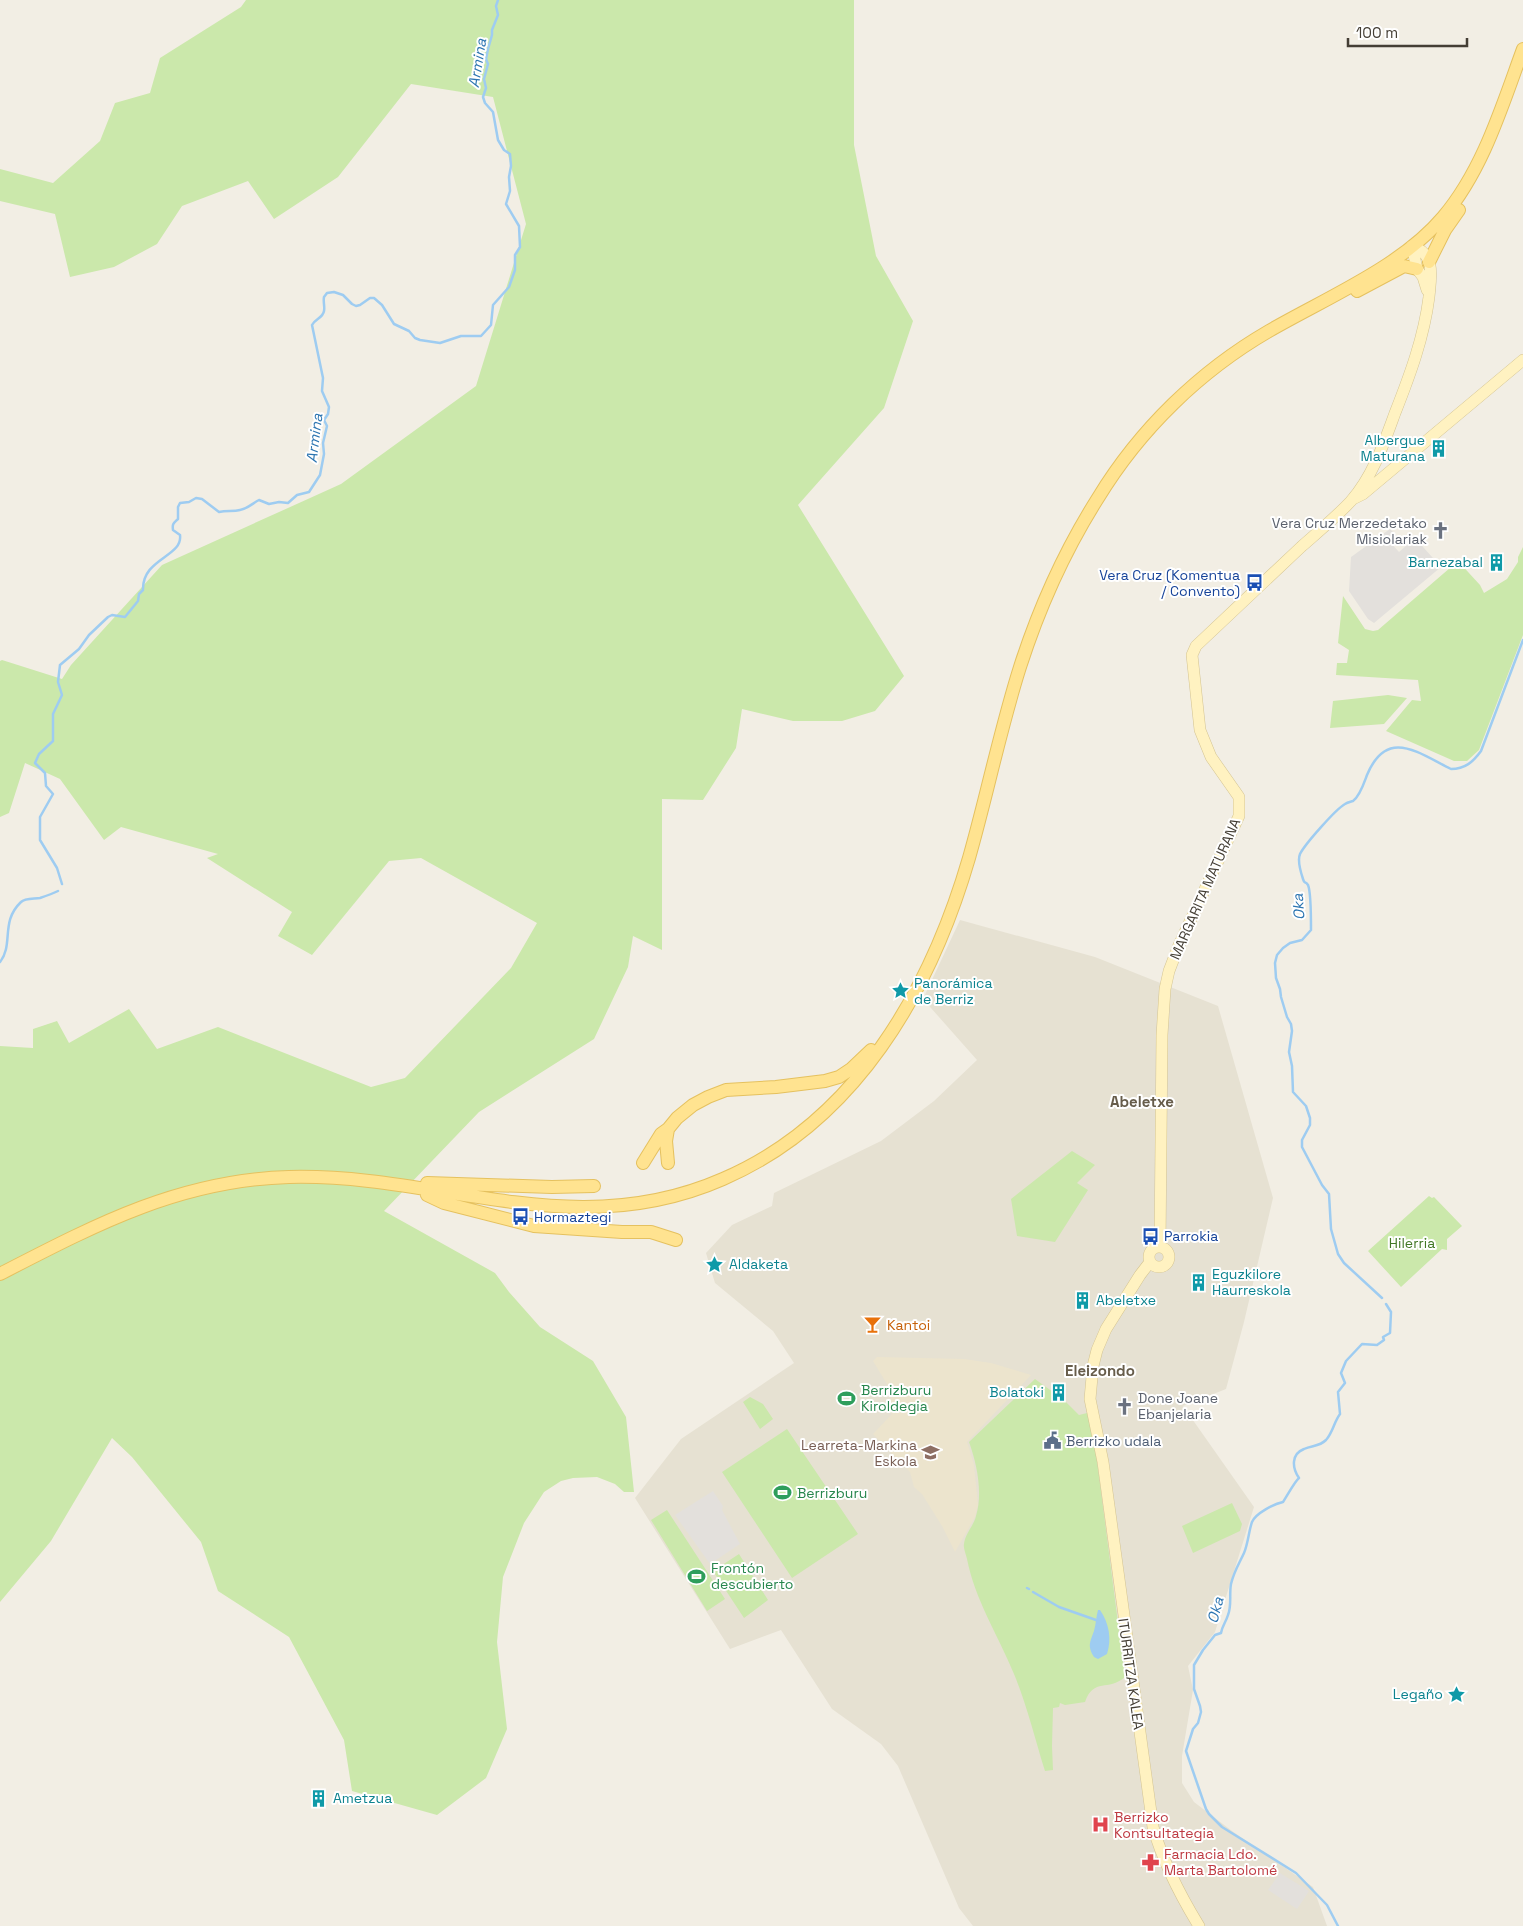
<svg xmlns="http://www.w3.org/2000/svg" width="1523" height="1926" font-family="'Space Grotesk',sans-serif">
  <style>
    .residential { fill: #e6e1d2 }
    .education { fill: #ece4cd }
    .green { fill: #cbe8ab }
    .parking { fill: #e3e0dc }
    .water { fill: #9eccf1 }
    .lines { fill: none; stroke-linecap: round; stroke-linejoin: round }
    .stream { stroke: #9eccf1; stroke-width: 2.5 }
    .secondary-casing { stroke: #d4c492; stroke-width: 12 }
    .primary-casing { stroke: #e5c15f; stroke-width: 14 }
    .secondary { stroke: #fff2c1; stroke-width: 11 }
    .primary { stroke: #ffe390; stroke-width: 12 }
    .labels { text-anchor: middle; dominant-baseline: central; stroke-width: 4; stroke-linejoin: round; paint-order: stroke }
    .culture-label { font-size: 14px; fill: #0d838f; stroke: #fff; text-anchor: start }
    .worship-label { font-size: 14px; fill: #5b616d; stroke: #fff; text-anchor: end }
    .transit-label { font-size: 14px; fill: #164399; stroke: #fff; text-anchor: start }
    .street-label { font-size: 14px; fill: #443e34; stroke: #fff }
    .park-label { font-size: 14px; fill: #427726; stroke: #fff }
    .food-label { font-size: 14px; fill: #c56008; stroke: #fff; text-anchor: start }
    .leisure-label { font-size: 14px; fill: #27864d; stroke: #fff; text-anchor: start }
    .service-label { font-size: 14px; fill: #4e5e75; stroke: #fff; text-anchor: start }
    .education-label { font-size: 14px; fill: #785e54; stroke: #fff; text-anchor: end }
    .health-label { font-size: 14px; fill: #be3a42; stroke: #fff; text-anchor: start }
    .water-label { font-size: 15px; font-style: italic; fill: #2c75b1; stroke: #fff }
    .neighbourhood-label { font-size: 15px; font-weight: bold; fill: #675d4b; stroke: #fff }
  </style>
  <rect width="100%" height="100%" fill="#f2eee4"/>
  <path class="residential" d="M960,920L1095,957L1218,1006L1273,1198L1244,1322L1226,1389L1183,1406L1254,1507L1215,1632L1188,1666L1193,1690L1182,1756V1783L1194,1802L1232,1831L1313,1887L1327,1926H973L959,1908L898,1766L881,1744L832,1709L781,1630L730,1649L635,1498L681,1439L794,1363L773,1331L715,1283L706,1253L732,1225L772,1206L774,1193L881,1141L934,1101L977,1060L923,999Z"/>
  <path class="education" d="M877,1357L964,1359L991,1363L1031,1375L967,1442L974,1465L978,1505L975,1517L955,1552L942,1526L922,1494L914,1487L910,1472L873,1434L892,1414L887,1409L892,1404L889,1400L893,1394L873,1361Z"/>
  <path class="green" d="M246,0H854V145L876,256L913,321L884,408L798,505L904,676L875,711L842,721H793L742,709L736,748L703,800L662,799V950L633,936L628,967L594,1039L479,1112L384,1211L495,1273L509,1292L540,1327L593,1361L626,1417L634,1492H624L615,1484L597,1477L573,1478L561,1481L544,1492L524,1523L503,1577L497,1642L507,1729L486,1778L437,1815L352,1791L344,1740L289,1637L218,1591L201,1542L132,1457L112,1438L51,1541L0,1602V1046L33,1048V1029L57,1021L69,1043L129,1009L157,1049L218,1027L371,1087L405,1078L511,968L537,923L421,858L389,861L312,955L278,936L292,912L207,858L218,854L121,827L104,840L60,779L25,763L9,813L0,817V661L2,660L62,679L71,665L162,565L341,484L476,386L526,224L493,97L411,84L338,177L274,219L248,181L182,206L157,244L114,267L70,277L55,214L0,201V169L53,183L100,141L115,103L150,93L160,58L241,7Z
    M1523,547V635L1479,750L1467,761H1454L1386,731L1412,700L1421,701L1418,680L1336,675L1337,663H1347L1349,650L1338,643L1343,596L1365,629L1373,631L1378,630L1458,561L1480,585L1484,593L1507,579L1518,562V557Z
    M1388,695L1407,698L1384,724L1330,728L1333,701Z
    M1072,1151L1095,1165L1077,1183L1088,1190L1055,1242L1017,1236L1011,1199Z
    M1429,1196L1432,1198L1434,1197L1462,1226L1447,1239V1250L1442,1249L1401,1287L1368,1251Z
    M1035,1379L1064,1400L1079,1415L1087,1413L1095,1445L1125,1677C1108,1692 1094,1677 1085,1702L1065,1705L1060,1703L1059,1707L1053,1708L1052,1746L1053,1770L1045,1771C1035,1739 1027,1705 1014,1674C998,1635 975,1600 967,1559C966,1554 963,1548 964,1544C965,1534 974,1525 976,1516C983,1493 977,1464 969,1442Z
    M750,1397L763,1404L773,1419L760,1429L743,1402Z
    M787,1429L858,1534L792,1578L722,1472Z
    M1232,1503L1242,1524L1240,1531L1193,1553L1182,1526Z
    M667,1510L725,1599L707,1611L651,1520Z
    M739,1554L768,1600L744,1618L713,1571Z"/>
  <path class="parking" d="M1390,529L1398,537L1391,543L1399,552L1415,538L1441,567L1374,623L1368,619L1349,591L1351,557Z
    M713,1491L723,1506L722,1510L740,1544L710,1564L675,1515Z
    M1280,1873L1309,1891L1297,1909L1268,1890Z"/>
  <path class="water" d="M1098,1610H1100C1109,1623 1112,1639 1107,1654L1098,1659L1094,1657C1087,1646 1090,1642 1094,1631C1096,1624 1096,1617 1098,1610Z"/>
  <g class="lines">
    <path class="stream" d="M62,884L57,868L40,840V817L53,794L46,786L45,773L35,763L39,754L53,741V714L62,695L58,682L60,665L79,649L89,635L108,617L112,615L125,617L138,601L139,594L143,590C142,558 183,557 180,535L173,530C172,523 174,523 178,519V507L180,503L189,502L196,498L202,499L219,512C227,510 233,512 240,510C247,509 253,503 259,500L269,504L279,502L288,503L297,495L309,492L320,475L324,454L323,443L327,426L324,420L328,414L329,407L322,391L323,378L312,325C315,319 323,318 324,311C325,307 323,302 324,297L327,293L334,292L343,295L352,304L356,306L360,305L370,298H374L382,305L394,324L409,331L415,338L420,340L440,343L461,336H481L491,325L493,305L509,287L515,270V255L520,247L519,226L506,204L510,191L509,177L511,166L510,154L504,150L498,140L493,112L485,103L483,97L486,88L484,79L488,64L486,59L488,49L492,35V30L498,15L496,6L498,0
      M0,962C14,944 0,922 21,902C25,898 34,899 40,898C46,896 52,894 58,891
      M1382,1298L1344,1263L1338,1254L1331,1229L1329,1194L1322,1185L1302,1147V1140L1310,1125V1118L1306,1106L1293,1092L1292,1066L1289,1052L1292,1031L1291,1024L1287,1017L1281,997L1280,989L1276,978L1275,963L1277,955L1283,948L1290,943L1302,940L1311,930C1311,921 1311,892 1308,885C1305,880 1305,885 1303,879C1301,873 1297,861 1300,854C1305,844 1336,809 1345,804C1348,802 1350,802 1353,801C1360,796 1364,783 1367,775C1387,727 1418,753 1451,769C1465,769 1473,762 1481,751L1523,640
      M1027,1588L1029,1589
      M1033,1592L1059,1607L1096,1620
      M1338,1926L1327,1905L1296,1873L1222,1827L1209,1814L1206,1809L1186,1751L1193,1729L1198,1723L1201,1712L1200,1706L1194,1689V1665L1203,1650L1215,1635L1221,1633C1222,1626 1226,1622 1228,1615C1232,1605 1229,1595 1231,1584C1234,1571 1239,1564 1244,1553C1248,1544 1249,1530 1252,1522C1256,1513 1274,1504 1283,1502C1287,1496 1295,1481 1299,1478C1292,1468 1291,1454 1304,1449C1312,1445 1319,1447 1326,1440C1333,1432 1334,1422 1340,1414L1338,1392L1345,1383L1341,1373L1346,1361L1362,1344L1377,1345L1384,1340L1383,1337L1390,1333L1391,1312L1386,1304"/>
    <defs>
      <path id="secondary" d="M1412,246L1417,269L1423,277L1427,290
        M1355,498L1363,494L1523,360
        M1160,1246L1162,1035L1165,989L1169,971L1179,945L1239,816V797L1211,757L1200,730L1192,655L1196,646C1231,613 1266,580 1301,547C1318,532 1336,517 1351,501C1373,476 1384,443 1395,413C1410,375 1424,337 1429,297C1431,276 1436,254 1412,246
        M1149 1257a10 10 0 1 1 20 0a10 10 0 1 1-20 0Z
        M1150,1262L1140,1275L1106,1329L1097,1350L1093,1366L1090,1399L1103,1462L1153,1827C1163,1862 1180,1895 1199,1926"/>
      <path id="primary" d="M1429,262L1445,230L1459,210
        M1357,291L1404,266L1417,269
        M668,1129L666,1141L668,1163
        M643,1163L661,1134L668,1129L677,1118L693,1105L708,1097L726,1090L776,1087L825,1081L839,1077L851,1069L871,1050
        M427,1183L552,1187L594,1186
        M427,1195L444,1203L534,1226L622,1232H651L676,1240
        M0,1274C95,1225 180,1180 289,1177C440,1173 573,1245 723,1179C855,1122 930,992 969,858C987,795 1000,730 1020,667C1039,608 1065,550 1098,498C1140,429 1200,371 1269,331C1326,298 1401,267 1443,217C1483,170 1502,106 1523,49"/>
    </defs>
    <use href="#secondary" class="secondary-casing"/>
    <use href="#primary" class="primary-casing"/>
    <use href="#secondary" class="secondary"/>
    <use href="#primary" class="primary"/>
  </g>
  <defs>
    <symbol id="building-bare" viewBox="-9 -9 18 18"><path d="M-4-6H4V6H1V3H-1V6H-4ZM-2.5-4.3h1.7v1.8h-1.7ZM.8-4.3h1.7v1.8H.8ZM-2.5-1h1.7V.8h-1.7ZM.8-1h1.7V.8H.8Z" fill="#0f9aa8" stroke="#fff" stroke-width="2.5" paint-order="stroke"/></symbol>
    <symbol id="church-bare" viewBox="-9 -9 18 18"><path d="M-1.2-6h2.4v3.5h3.3v2.4h-3.3V6h-2.4V-.1h-3.3v-2.4h3.3Z" fill="#6b7280" stroke="#fff" stroke-width="2.5" paint-order="stroke"/></symbol>
    <symbol id="bus-bare" viewBox="-9 -9 18 18"><path d="M-5-6H5V4H4V6H2V4H-2V6H-4V4H-5ZM-3.5-4V0h7V-4ZM-3.5 1.2v1.5H-2V1.2ZM2 1.2v1.5H3.5V1.2Z" fill="#1a4fb4" stroke="#fff" stroke-width="2.5" paint-order="stroke"/></symbol>
    <symbol id="sight-bare" viewBox="-9 -9 18 18"><path d="M0-6L1.8-2.2L6-1.7L2.9 1.2L3.7 5.4L0 3.3L-3.7 5.4L-2.9 1.2L-6-1.7L-1.8-2.2Z" fill="#0f9aa8" stroke="#fff" stroke-width="2.5" paint-order="stroke"/></symbol>
    <symbol id="bar-bare" viewBox="-9 -9 18 18"><path d="M-6-5H6L.8 .8V4.5H3.5V6h-7V4.5H-.8V.8Z" fill="#e8710a" stroke="#fff" stroke-width="2.5" paint-order="stroke"/></symbol>
    <symbol id="stadium-bare" viewBox="-9 -9 18 18"><path d="M0-5a6.5 5 0 1 0 0 10a6.5 5 0 1 0 0-10ZM-3.5-1.8h7v3.6h-7Z" fill="#2e9e5b" stroke="#fff" stroke-width="2.5" paint-order="stroke"/></symbol>
    <symbol id="civic-bare" viewBox="-9 -9 18 18"><path d="M-.6-6.5H3V-4.5H.6V-3L4-1V1h2V6H-6V1h2V-1L-.6-3ZM-1.2 2.5V6h2.4V2.5Z" fill="#5c6f8a" stroke="#fff" stroke-width="2.5" paint-order="stroke"/></symbol>
    <symbol id="school-bare" viewBox="-9 -9 18 18"><path d="M0-5L7-2L0 1L-7-2ZM-4 1L0 2.5L4 1V4Q0 6-4 4Z" fill="#8d6e63" stroke="#fff" stroke-width="2.5" paint-order="stroke"/></symbol>
    <symbol id="hospital-bare" viewBox="-9 -9 18 18"><path d="M-5-5h3v3.5h4V-5h3V5h-3V1.5h-4V5h-3Z" fill="#e0444e" stroke="#fff" stroke-width="2.5" paint-order="stroke"/></symbol>
    <symbol id="pharmacy-bare" viewBox="-9 -9 18 18"><path d="M-2-6h4v4h4v4h-4v4h-4v-4h-4v-4h4Z" fill="#e0444e" stroke="#fff" stroke-width="2.5" paint-order="stroke"/></symbol>
  </defs>
  <g fill-rule="evenodd">
    <use href="#building-bare" x="1426" y="436" width="25" height="25"/>
    <use href="#church-bare" x="1428" y="518" width="25" height="25"/>
    <use href="#building-bare" x="1484" y="550" width="25" height="25"/>
    <use href="#bus-bare" x="1242" y="570" width="25" height="25"/>
    <use href="#sight-bare" x="888" y="978" width="25" height="25"/>
    <use href="#bus-bare" x="508" y="1204" width="25" height="25"/>
    <use href="#bus-bare" x="1138" y="1224" width="25" height="25"/>
    <use href="#sight-bare" x="702" y="1252" width="25" height="25"/>
    <use href="#building-bare" x="1186" y="1270" width="25" height="25"/>
    <use href="#building-bare" x="1070" y="1288" width="25" height="25"/>
    <use href="#bar-bare" x="860" y="1312" width="25" height="25"/>
    <use href="#building-bare" x="1046" y="1380" width="25" height="25"/>
    <use href="#stadium-bare" x="834" y="1386" width="25" height="25"/>
    <use href="#church-bare" x="1112" y="1394" width="25" height="25"/>
    <use href="#civic-bare" x="1040" y="1428" width="25" height="25"/>
    <use href="#school-bare" x="918" y="1440" width="25" height="25"/>
    <use href="#stadium-bare" x="770" y="1480" width="25" height="25"/>
    <use href="#stadium-bare" x="684" y="1564" width="25" height="25"/>
    <use href="#sight-bare" x="1444" y="1682" width="25" height="25"/>
    <use href="#building-bare" x="306" y="1786" width="25" height="25"/>
    <use href="#hospital-bare" x="1088" y="1812" width="25" height="25"/>
    <use href="#pharmacy-bare" x="1138" y="1850" width="25" height="25"/>
  </g>
  <g class="labels">
    <g class="culture-label">
      <text x="1425" y="440" text-anchor="end">Albergue<tspan x="1425" dy="16">Maturana</tspan></text>
      <text x="1483" y="562" text-anchor="end">Barnezabal</text>
      <text x="914" y="983">Panorámica<tspan x="914" dy="16">de Berriz</tspan></text>
      <text x="729" y="1264">Aldaketa</text>
      <text x="1212" y="1274">Eguzkilore<tspan x="1212" dy="16">Haurreskola</tspan></text>
      <text x="1096" y="1300">Abeletxe</text>
      <text x="1044" y="1392" text-anchor="end">Bolatoki</text>
      <text x="1443" y="1694" text-anchor="end">Legaño</text>
      <text x="333" y="1798">Ametzua</text>
    </g>
    <g class="worship-label">
      <text x="1427" y="523">Vera Cruz Merzedetako<tspan x="1427" dy="16">Misiolariak</tspan></text>
      <text x="1138" y="1398" text-anchor="start">Done Joane<tspan x="1138" dy="16">Ebanjelaria</tspan></text>
    </g>
    <g class="transit-label">
      <text x="1240" y="575" text-anchor="end">Vera Cruz (Komentua<tspan x="1240" dy="16">/ Convento)</tspan></text>
      <text x="534" y="1217">Hormaztegi</text>
      <text x="1164" y="1236">Parrokia</text>
    </g>
    <g class="street-label">
      <text transform="translate(1205 889) rotate(-66)">MARGARITA MATURANA</text>
      <text transform="translate(1131 1674) rotate(82)">ITURRITZA KALEA</text>
    </g>
    <g class="park-label">
      <text x="1412" y="1243">Hilerria</text>
    </g>
    <g class="food-label">
      <text x="887" y="1325">Kantoi</text>
    </g>
    <g class="leisure-label">
      <text x="861" y="1390">Berrizburu<tspan x="861" dy="16">Kiroldegia</tspan></text>
      <text x="797" y="1493">Berrizburu</text>
      <text x="711" y="1568">Frontón<tspan x="711" dy="16">descubierto</tspan></text>
    </g>
    <g class="service-label">
      <text x="1066" y="1441">Berrizko udala</text>
    </g>
    <g class="education-label">
      <text x="917" y="1445">Learreta-Markina<tspan x="917" dy="16">Eskola</tspan></text>
    </g>
    <g class="health-label">
      <text x="1114" y="1817">Berrizko<tspan x="1114" dy="16">Kontsultategia</tspan></text>
      <text x="1164" y="1854">Farmacia Ldo.<tspan x="1164" dy="16">Marta Bartolomé</tspan></text>
    </g>
    <g class="water-label">
      <text transform="translate(477 63) rotate(-81)">Armina</text>
      <text transform="translate(314 438) rotate(-83)">Armina</text>
      <text transform="translate(1298 907) rotate(-94)">Oka</text>
      <text transform="translate(1215 1610) rotate(-75)">Oka</text>
    </g>
    <g class="neighbourhood-label">
      <text x="1142" y="1101">Abeletxe</text>
      <text x="1100" y="1370">Eleizondo</text>
    </g>
  </g>
  <path d="M1348 38v8h119v-8" fill="none" stroke="#443e34" stroke-width="2.5"/>
  <text x="1356" y="38" font-size="15" fill="#443e34" stroke="#ffffff" stroke-width="4" paint-order="stroke">100 m</text>
</svg>
